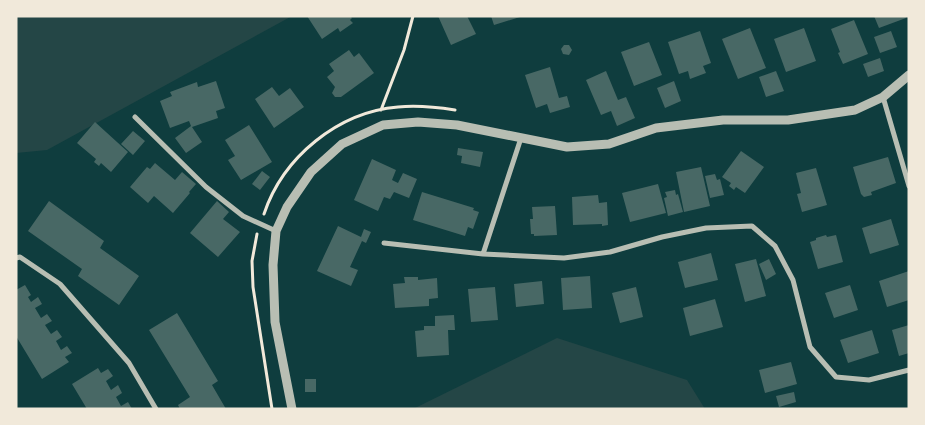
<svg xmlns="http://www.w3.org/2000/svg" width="925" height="425" font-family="Quicksand,sans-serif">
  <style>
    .green { fill: #244646 }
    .building { fill: #486865 }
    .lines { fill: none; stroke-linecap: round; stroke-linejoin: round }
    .path { stroke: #f1e9da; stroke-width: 3 }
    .minor { stroke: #b8beb3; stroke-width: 5 }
    .tertiary { stroke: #b8beb3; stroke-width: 9 }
  </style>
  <rect width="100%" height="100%" fill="#0f3d3e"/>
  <path class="green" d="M16,16H292L47,150L16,153Z
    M557,338L687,380L705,409H413Z"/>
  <path class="building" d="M307,16H350L352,18L350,20L353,23L340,32L338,28L322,39Z
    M438,16H467L476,34L451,45Z
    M491,16H520V17L494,25Z
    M874,16H905L906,18L879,28Z
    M854,20L868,54L843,64L838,53L840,52L831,29Z
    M750,28L766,68L738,79L722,39Z
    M804,28L816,61L786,72L774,39Z
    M700,31L711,63L703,66L706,73L690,79L688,71L679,74L668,42Z
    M891,31L897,47L880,53L874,37Z
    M649,42L662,75L634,86L621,52Z
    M564,45H569L572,50L569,55L563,54L561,49Z
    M349,50L354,57L359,53L374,73L341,97H335L332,93L335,87L327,77L334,71L329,64Z
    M880,58L884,71L868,77L863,64Z
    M550,67L559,98L567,96L570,107L550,113L547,104L536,108L525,75Z
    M606,71L618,100L626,97L635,118L617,126L611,111L601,115L586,80Z
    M776,71L784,91L766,97L759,77Z
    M216,81L225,108L216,111L218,118L192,127L202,142L186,153L175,138L191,126L189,121L170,128L160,101L172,96L170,92L197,82L198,87Z
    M674,81L681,101L665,108L657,88Z
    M272,87L279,96L290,88L304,107L274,128L255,99Z
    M95,122L128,152L111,172L101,163L99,166L94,162L96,159L77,143Z
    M249,125L272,162L241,180L228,160L235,156L225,140Z
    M133,131L145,141L133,155L121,144Z
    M458,148L483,152L480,167L461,163L462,156L457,155Z
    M741,151L764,167L745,193L736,187L734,190L729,186L731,183L722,177Z
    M888,157L896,183L871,192L872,195L864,197L861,194L853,167Z
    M372,159L396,170L392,180L398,183L403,173L417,179L409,198L394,192L390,199L384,197L378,211L354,200Z
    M155,163L175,180L182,172L196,184L189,192L190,193L173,213L154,196L148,203L130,187L147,167L150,169Z
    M701,167L710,206L684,212L676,172Z
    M816,168L827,205L802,212L797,194L801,193L796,173Z
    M262,171L270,177L260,190L252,184Z
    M715,174L717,180L720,179L724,195L710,198L705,176Z
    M658,184L666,213L630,222L622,193Z
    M675,190L676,195L678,194L683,212L668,216L664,198L667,197L665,192Z
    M422,192L474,208L473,210L479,212L473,229L468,227L465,236L413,220Z
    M598,195L599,203L607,202L608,225L602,226V224L573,225L572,197Z
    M49,201L104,241L100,248L139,276L119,305L78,276L82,269L28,231Z
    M217,201L229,212L223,219L240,232L218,257L190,233Z
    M555,206L557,235L534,236V234H531L530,219H533L532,207Z
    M891,219L899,245L870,254L862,228Z
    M338,226L361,237L364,229L371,232L366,243L362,241L350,267L358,270L351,286L317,271Z
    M826,235L827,237L836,235L843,262L818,269L810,242L816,240V238Z
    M711,253L718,280L685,288L678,262Z
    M756,259L766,296L745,302L735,264Z
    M769,259L776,274L766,280L759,264Z
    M909,271V300L887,307L879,281Z
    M590,276L592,308L563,310L561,278Z
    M404,277H418V280L437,278L438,298L429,299V306L395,308L393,284L405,283Z
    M542,281L544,304L516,307L514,284Z
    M25,285L31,295L28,297L31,302L38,297L42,304L35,308L41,318L47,314L52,321L45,325L51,334L57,330L62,337L56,341L61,350L67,346L72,353L65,357L69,362L42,379L16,336V290Z
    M850,285L858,310L834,318L825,293Z
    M495,287L498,320L471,322L468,289Z
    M636,287L643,317L620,323L612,293Z
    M715,299L723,327L690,336L683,308Z
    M177,313L218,381L212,385L226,409H180L178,405L190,397L149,330Z
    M454,315L455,330H448L449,355L417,357L415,331L424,330V326H435V316Z
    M909,325V353L899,356L892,330Z
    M872,330L879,353L848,363L840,340Z
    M791,362L797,384L765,393L759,370Z
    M98,368L101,373L108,369L113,376L106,381L111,390L118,385L122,393L116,397L121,406L128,402L132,409H87L72,384Z
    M305,379H316V392H305Z
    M794,392L796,402L779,407L776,396Z"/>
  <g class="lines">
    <path class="path" d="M381,110L404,50L413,16
      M264,214C283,157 338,112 398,107C417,105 436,107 455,110
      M257,234L252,261L253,287L272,409"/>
    <path class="minor" d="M883,97L909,186
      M135,117L206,187L243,216L276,231
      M521,138L483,254L564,258L610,252L662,237L706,228L752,226L775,246L793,280L810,347L836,377L869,380L909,370
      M384,243L483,254
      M16,258L20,257L60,284L129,363L156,409"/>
    <path class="tertiary" d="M292,409L275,322L273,265L276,231L287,207L311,172L342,144L383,125L418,122L457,125L567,147L609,144L656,128L723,120H788L855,110L883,97L909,75"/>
  </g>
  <rect width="925" height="425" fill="none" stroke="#f1e9da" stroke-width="35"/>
</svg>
